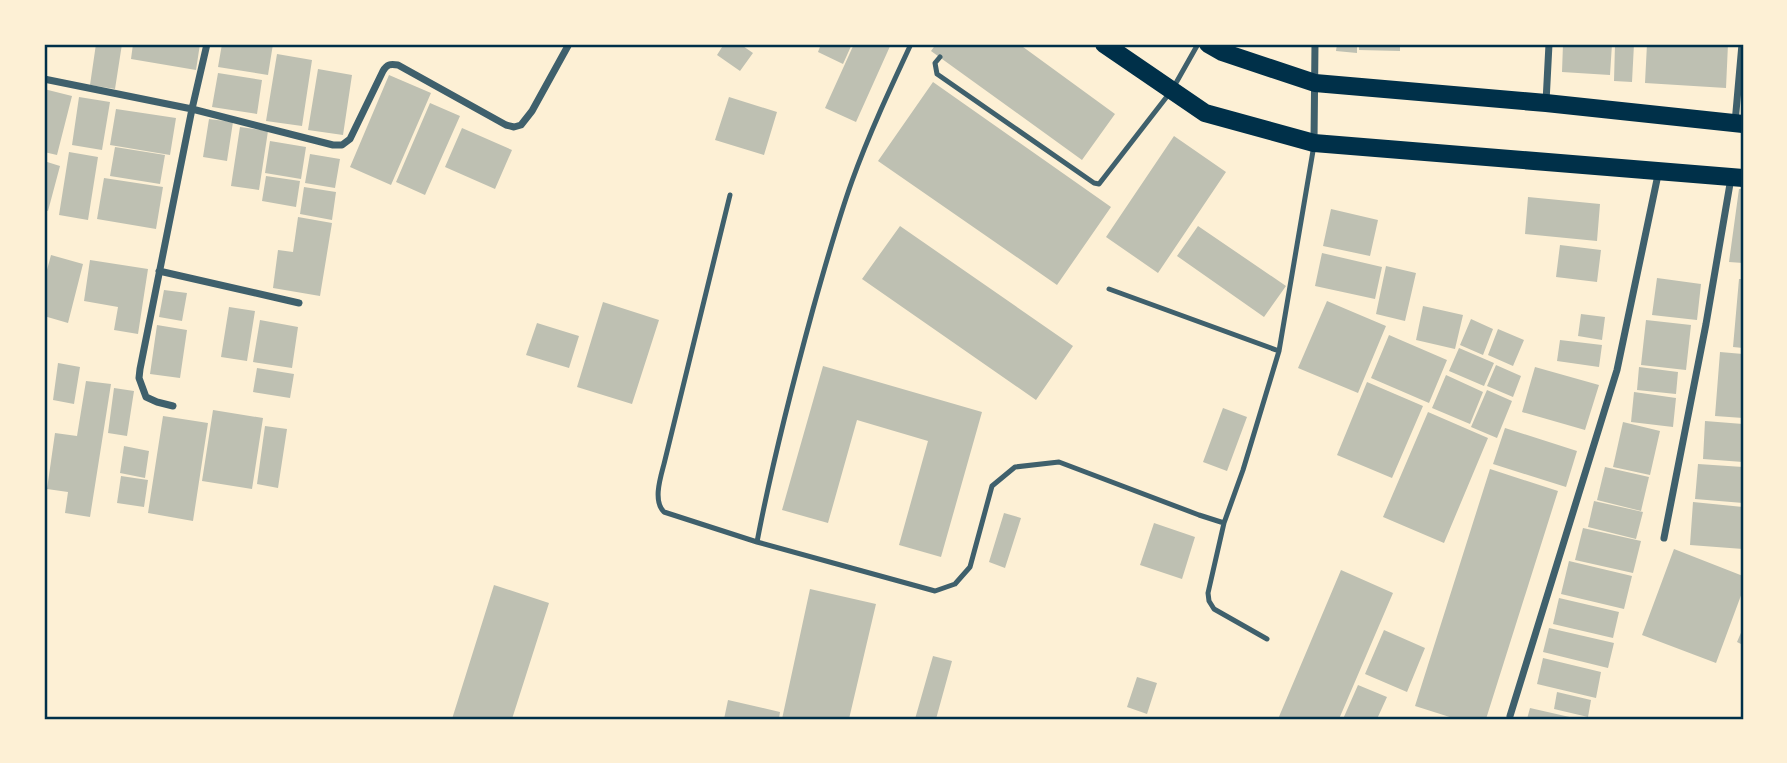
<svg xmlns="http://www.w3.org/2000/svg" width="1787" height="763" font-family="'PT Sans',sans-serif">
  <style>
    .building { fill: #bec0b2 }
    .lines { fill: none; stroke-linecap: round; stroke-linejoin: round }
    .service { stroke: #3f606c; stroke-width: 5 }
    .minor { stroke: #3f606c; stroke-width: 7 }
    .primary { stroke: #003049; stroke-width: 18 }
    .neatline { fill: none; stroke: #003049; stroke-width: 2.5 }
  </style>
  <rect width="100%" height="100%" fill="#fdf0d5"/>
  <path class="building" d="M96,44H122L115,89L90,85Z
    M133,44H200L196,70L131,59Z
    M222,44H273L268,75L218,67Z
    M724,44H740L753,53L740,71L717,55Z
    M821,44H852L843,64L818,52Z
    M854,44H891L856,122L825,108Z
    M936,44H1019L1115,114L1082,160L931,51Z
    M1337,44H1357V53L1336,51Z
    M1359,44H1400V51L1359,50Z
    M1563,44H1612L1610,75L1562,72Z
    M1615,44H1634L1632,82L1614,81Z
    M1647,44H1728L1726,88L1645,83Z
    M277,54L312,60L302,126L266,121Z
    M318,69L352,75L343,135L308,130Z
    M218,73L262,80L257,114L212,107Z
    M389,75L431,93L391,185L350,167Z
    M933,82L1111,207L1057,285L878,161Z
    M44,89L72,96L57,155L44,152Z
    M79,97L110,102L102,150L72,145Z
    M729,97L777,112L764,155L715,140Z
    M430,103L460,116L425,195L396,182Z
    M116,109L176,118L170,155L110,145Z
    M209,119L233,122L227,161L203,157Z
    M240,127L268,131L259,190L231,186Z
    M462,128L512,150L495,189L445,167Z
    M1174,136L1226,172L1158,273L1106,237Z
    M270,141L306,147L301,179L265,173Z
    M115,147L165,155L160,184L110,176Z
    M69,152L98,157L88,220L59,215Z
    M310,154L340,159L335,188L305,183Z
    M44,161L60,166L48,211L44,210Z
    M266,176L300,181L296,207L262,201Z
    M104,178L163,187L156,229L97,219Z
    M304,187L336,192L332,220L300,214Z
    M1739,189H1743V263L1729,262Z
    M1528,197L1600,204L1597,241L1525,234Z
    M1331,209L1378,220L1370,256L1323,246Z
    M298,217L332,223L320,296L273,288L278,250L293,252Z
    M900,226L1073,346L1036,400L862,279Z
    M1198,226L1286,286L1264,317L1177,256Z
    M1560,245L1601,250L1597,282L1556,277Z
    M1322,253L1382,267L1375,299L1315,286Z
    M51,255L83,264L68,323L44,316V281Z
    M90,260L148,269L138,334L114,330L118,307L84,301Z
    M1386,266L1416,273L1405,321L1376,314Z
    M1657,278L1701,284L1697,320L1652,315Z
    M1739,279H1743V348L1733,347Z
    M164,290L187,293L182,321L159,317Z
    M1327,301L1386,326L1358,393L1298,368Z
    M603,302L659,320L632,404L577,387Z
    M1423,306L1463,315L1455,349L1416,340Z
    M229,307L255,311L247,361L221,357Z
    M1581,314L1605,317L1602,340L1578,336Z
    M1471,319L1493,329L1483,355L1460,345Z
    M260,320L298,327L292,368L253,362Z
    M1646,320L1691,325L1686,370L1641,365Z
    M537,323L579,336L569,368L526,355Z
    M157,325L187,330L180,378L150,374Z
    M1498,329L1524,340L1513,366L1488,355Z
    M1389,335L1447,360L1429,403L1371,378Z
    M1560,340L1602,345L1599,367L1557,361Z
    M1459,348L1494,363L1484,386L1449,371Z
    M1720,352L1743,354V418L1715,416Z
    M58,363L80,367L74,404L53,400Z
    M1496,365L1521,376L1513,397L1487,386Z
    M823,366L982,412L941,557L899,545L928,441L857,420L828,523L782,510Z
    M1535,367L1599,385L1585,430L1522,412Z
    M1639,367L1678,372L1676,394L1637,390Z
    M257,368L294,374L290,398L253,392Z
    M1446,375L1483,392L1470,424L1432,408Z
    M86,381L111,384L90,517L65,513L68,492L47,489L55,433L77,436Z
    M1367,382L1423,406L1392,478L1337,455Z
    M114,388L134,391L127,436L108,433Z
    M1487,390L1512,401L1497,438L1471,427Z
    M1634,392L1676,398L1673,427L1631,422Z
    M1223,408L1247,417L1227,471L1203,462Z
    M213,410L263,418L252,489L202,481Z
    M1428,412L1488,438L1444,543L1383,517Z
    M163,416L208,423L193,521L148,513Z
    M1705,421L1743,424V462L1703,459Z
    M1623,422L1660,431L1650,475L1613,467Z
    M265,426L287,429L278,488L257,484Z
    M1505,428L1577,451L1566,487L1493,464Z
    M124,446L149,451L145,478L120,473Z
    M1698,464L1743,467V503L1695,499Z
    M1605,467L1649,477L1641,511L1597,500Z
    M1490,469L1558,491L1486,719H1456L1415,706Z
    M121,476L148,480L144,507L117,503Z
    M1594,501L1643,512L1636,539L1588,527Z
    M1693,502L1743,507V549L1690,545Z
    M1004,513L1021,518L1005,568L989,562Z
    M1154,523L1195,537L1182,579L1140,565Z
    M1583,528L1641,541L1633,573L1575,560Z
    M1674,549L1743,576V590L1716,663L1642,635Z
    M1569,561L1632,576L1624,609L1561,594Z
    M1341,570L1393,593L1339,719H1278Z
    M494,585L549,603L512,719H452Z
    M810,589L876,604L849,719H782Z
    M1559,598L1619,612L1613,638L1553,624Z
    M1549,628L1614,643L1608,668L1543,652Z
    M1743,628V645L1737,642Z
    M1384,630L1425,648L1407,692L1365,674Z
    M933,656L952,661L936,719H915Z
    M1543,658L1601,672L1596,698L1537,684Z
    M1137,677L1157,683L1147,714L1127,707Z
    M1358,685L1387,697L1377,719H1343Z
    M1557,692L1591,700L1588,717L1554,709Z
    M728,700L780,712L779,719H724Z
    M1530,708L1574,718V719H1527Z"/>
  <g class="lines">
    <path class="service" d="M940,57L935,63L937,74L1094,183L1099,184L1172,90L1198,44
      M730,195L664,464C660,479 653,501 664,512L757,542C772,463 792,386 813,309C825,266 837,223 852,181C869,134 890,89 911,44
      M1109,289L1279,351
      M1224,523L1208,593L1209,601L1214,609L1267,639
      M757,542L935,591L955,584L970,567L992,486L1015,467L1059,462L1199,515L1224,523L1243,470L1279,351L1314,145"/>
    <path class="minor" d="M44,79L192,109L333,145H342L350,139L383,71C387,64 390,64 398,65L506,125L514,127L521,125L532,111L569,44
      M1546,102L1549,44
      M1735,123L1742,44
      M1314,141L1315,44
      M159,271L299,303
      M173,406L157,402L146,397L139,378L140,369L192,109L207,44
      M1664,538L1706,324L1731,178
      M1510,716L1617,370L1659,170"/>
    <path class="primary" d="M1104,44L1205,113L1314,143L1743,178
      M1208,44L1222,52L1315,83L1546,103L1743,124"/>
  </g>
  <rect width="1787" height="763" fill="none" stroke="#fdf0d5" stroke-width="91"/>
  <rect x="46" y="46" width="1696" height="672" class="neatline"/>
</svg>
